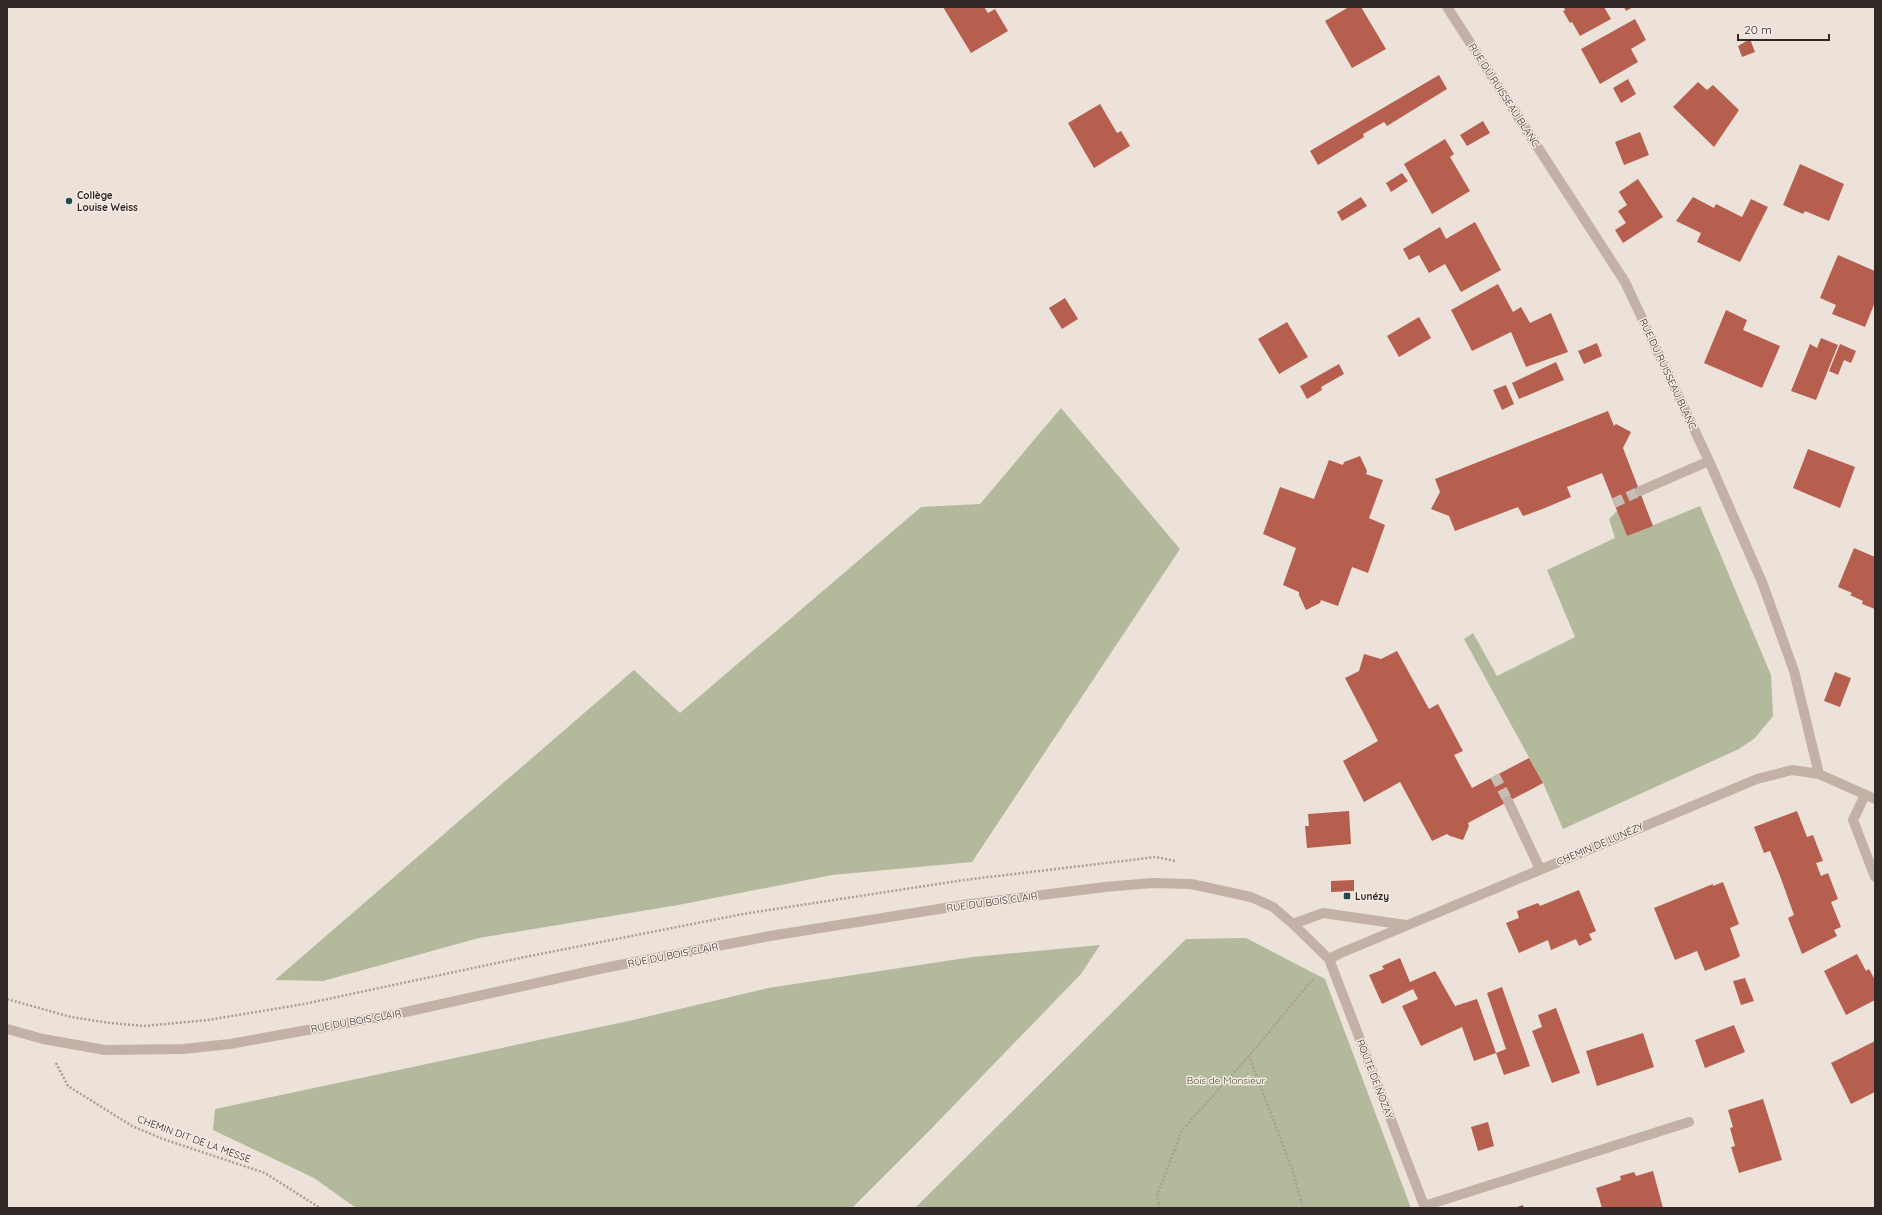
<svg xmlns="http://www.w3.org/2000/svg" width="1882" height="1215" font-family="Quicksand,sans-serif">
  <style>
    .green { fill: #b2ba9b }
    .building { fill: #b65f4e }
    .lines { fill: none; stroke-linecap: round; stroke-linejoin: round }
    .minor-tunnel { stroke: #c7bdb5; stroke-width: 10; stroke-dasharray: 10 5; stroke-linecap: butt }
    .path { stroke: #af9c91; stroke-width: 2.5; stroke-dasharray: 2 2; stroke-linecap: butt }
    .minor { stroke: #c3b1a7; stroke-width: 10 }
    .poi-dot { fill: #224c4c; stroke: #f6ece4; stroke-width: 1.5 }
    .labels { text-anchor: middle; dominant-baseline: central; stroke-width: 3; stroke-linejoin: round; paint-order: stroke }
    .street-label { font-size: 10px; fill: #312926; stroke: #f6ece4 }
    .poi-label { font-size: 10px; font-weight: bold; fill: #312926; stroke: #f6ece4; text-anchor: start }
    .park-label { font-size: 10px; fill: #434c2d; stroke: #f6ece4 }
  </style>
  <rect width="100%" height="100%" fill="#ede2d9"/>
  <path class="green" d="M1061,408L1180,549L972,862L832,875L678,905L479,938L323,981L275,980L634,670L680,713L921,507L980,504Z
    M1700,506L1771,675L1773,716L1755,738L1739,749L1563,829L1543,783L1464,639L1473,633L1497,676L1575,637L1547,570L1615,538L1609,519L1617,511L1627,536Z
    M1246,938L1325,979L1411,1208H915L1186,939Z
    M1100,945L1081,974L931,1129L852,1208H356L314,1178L213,1130L215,1109L633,1020L768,988L972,957Z"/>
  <path class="building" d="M943,7H984L988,13L995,9L1008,31L971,53Z
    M1349,7H1361L1386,49L1352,68L1325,21Z
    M1564,7H1604L1611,19L1580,36L1572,22L1570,23L1563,11L1565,10Z
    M1624,7H1633L1626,11Z
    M1635,19L1646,40L1631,49L1638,62L1600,84L1581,49Z
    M1750,39L1755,52L1742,57L1738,46Z
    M1439,75L1447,89L1387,126L1384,122L1363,134L1364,137L1318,165L1310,151Z
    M1628,79L1636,94L1621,103L1613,88Z
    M1698,82L1707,90L1713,85L1739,110L1714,147L1673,107Z
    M1100,104L1117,133L1121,131L1130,146L1094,168L1068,123Z
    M1483,121L1490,133L1467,146L1460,135Z
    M1640,132L1649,155L1624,165L1615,142Z
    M1445,139L1454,154L1450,157L1470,191L1432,214L1404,164Z
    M1800,164L1844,184L1829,221L1805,211L1803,214L1783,205Z
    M1402,173L1408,181L1391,192L1386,183Z
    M1638,179L1663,217L1623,243L1615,230L1626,223L1618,211L1627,205L1619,192Z
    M1361,197L1367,206L1342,221L1337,212Z
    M1693,197L1714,208L1716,204L1742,217L1751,199L1768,207L1740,262L1697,242L1701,233L1676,221Z
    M1475,222L1501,270L1461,292L1445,264L1429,273L1419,255L1409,260L1403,249L1440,227L1446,239Z
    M1838,255L1875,271V302L1865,327L1832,314L1836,305L1820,298Z
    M1498,284L1513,312L1521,307L1530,323L1551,313L1568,352L1526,367L1511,332L1472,351L1451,310Z
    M1065,298L1078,319L1062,329L1049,308Z
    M1726,310L1747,320L1743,330L1780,346L1762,388L1704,363Z
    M1419,317L1431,338L1399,357L1387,336Z
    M1287,322L1308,357L1279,374L1258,339Z
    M1821,338L1838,345L1816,400L1791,391L1810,344L1817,348Z
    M1597,343L1602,356L1584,364L1578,351Z
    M1840,344L1856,351L1851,363L1844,360L1838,375L1829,371Z
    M1556,362L1564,380L1519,399L1512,383Z
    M1339,364L1344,374L1321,387L1322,390L1307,399L1300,386Z
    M1506,385L1514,404L1502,410L1493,390Z
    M1608,411L1614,426L1616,424L1631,432L1623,448L1653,526L1627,536L1602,473L1567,487L1571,497L1545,508L1523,516L1518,507L1455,531L1449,516L1431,509L1440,492L1435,479Z
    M1808,449L1855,467L1840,508L1793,488Z
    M1360,456L1367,471L1366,474L1383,480L1369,518L1385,525L1368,573L1352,567L1338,606L1321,600L1320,603L1306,610L1299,595V592L1283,585L1296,548L1263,534L1280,487L1314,499L1329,460L1343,465L1344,462Z
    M1854,548L1875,557V609L1862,604L1863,601L1850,595L1852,593L1838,587Z
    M1397,651L1429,709L1438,704L1463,751L1454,755L1472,788L1529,758L1543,783L1468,823L1469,826L1463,840L1450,836L1447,834L1432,841L1400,782L1364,802L1343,761L1378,741L1345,678L1359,671L1364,654L1381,659Z
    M1835,672L1851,678L1840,707L1824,701Z
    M1349,811L1351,844L1307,848L1305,826H1309L1308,814Z
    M1797,811L1807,837L1813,835L1823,861L1816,863L1821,876L1828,873L1838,899L1831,902L1841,927L1834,930L1837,936L1802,954L1788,918L1794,915L1780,876L1770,851L1764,853L1754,827Z
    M1354,880V891L1331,892V881Z
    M1723,882L1739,924L1730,928L1740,956L1737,958L1705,971L1697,951L1675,960L1654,908L1713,884V886Z
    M1579,890L1596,931L1589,934L1592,940L1579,946L1576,939L1551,950L1548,940L1519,953L1506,923L1519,918L1517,911L1538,903L1540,906Z
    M1857,954L1866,971L1869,969L1875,980V1000L1846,1015L1824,971Z
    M1400,958L1410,982L1435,971L1455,1006L1477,999L1496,1053L1474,1061L1462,1027L1421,1046L1402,1006L1418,999L1413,989L1382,1004L1369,975L1384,969L1382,966Z
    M1745,978L1754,1001L1741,1005L1733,981Z
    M1502,987L1530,1066L1504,1075L1496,1053L1506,1049L1487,993Z
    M1556,1008L1580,1073L1552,1083L1532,1031L1542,1027L1538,1015Z
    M1734,1025L1745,1052L1705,1068L1695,1040Z
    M1643,1033L1654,1067L1597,1086L1586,1051Z
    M1875,1041V1092L1851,1104L1831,1063Z
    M1763,1099L1782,1160L1739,1173L1731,1147L1735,1146L1730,1128L1733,1127L1728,1110Z
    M1488,1122L1494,1146L1478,1151L1471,1127Z
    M1653,1171L1663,1208H1602L1596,1188L1621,1180L1620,1176L1634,1172L1636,1176Z
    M1523,1205L1524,1208H1514Z"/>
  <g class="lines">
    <path class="minor-tunnel" d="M1614,503L1640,491
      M1495,776L1508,801"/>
    <path class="path" d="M7,999L71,1017L110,1023L144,1026L208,1020L304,1004L525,957L743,914L964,880L1156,857L1175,861
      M56,1063L68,1086L132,1126L163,1139L265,1173L320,1208
      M1159,1208L1157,1196L1182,1130L1249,1056
      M1303,1208L1292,1169L1249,1056L1313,979"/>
    <path class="minor" d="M1447,7L1625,282L1709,461L1762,582L1794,671L1819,774
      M1640,491L1709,461
      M1865,795L1853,820L1875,877
      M1508,801L1540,869
      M1293,924L1323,913L1406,925
      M1329,959L1341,953L1757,779L1792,770L1819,774L1875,799
      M7,1029L43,1039L105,1050L183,1049L230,1044L401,1013L604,968L770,936L970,904L1105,887L1152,883L1191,884L1251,897L1273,907L1293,924L1329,959L1425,1208
      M1424,1206L1689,1122"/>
  </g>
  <g class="poi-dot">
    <circle cx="69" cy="201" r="4"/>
    <rect x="1343" y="892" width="8" height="8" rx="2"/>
  </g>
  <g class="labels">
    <g class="street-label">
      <text transform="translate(1504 95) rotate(57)">RUE DU RUISSEAU BLANC</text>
      <text transform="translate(1668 374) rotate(65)">RUE DU RUISSEAU BLANC</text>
      <text transform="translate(1600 844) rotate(-23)">CHEMIN DE LUNÉZY</text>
      <text transform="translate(992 902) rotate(-8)">RUE DU BOIS CLAIR</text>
      <text transform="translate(673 955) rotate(-11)">RUE DU BOIS CLAIR</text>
      <text transform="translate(356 1021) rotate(-10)">RUE DU BOIS CLAIR</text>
      <text transform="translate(1375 1079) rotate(69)">ROUTE DE NOZAY</text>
      <text transform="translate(194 1139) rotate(20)">CHEMIN DIT DE LA MESSE</text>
    </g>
    <g class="poi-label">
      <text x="77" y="195">Collège<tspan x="77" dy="12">Louise Weiss</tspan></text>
      <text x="1355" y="896">Lunézy</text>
    </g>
    <g class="park-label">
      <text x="1226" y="1080">Bois de Monsieur</text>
    </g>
  </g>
  <rect width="1882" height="1215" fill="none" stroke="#312926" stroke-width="16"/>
  <path d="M1738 34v6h91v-6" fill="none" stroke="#312926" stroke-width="2"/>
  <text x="1744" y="34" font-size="12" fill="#312926" stroke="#f6ece4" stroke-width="3" paint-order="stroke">20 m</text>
</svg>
